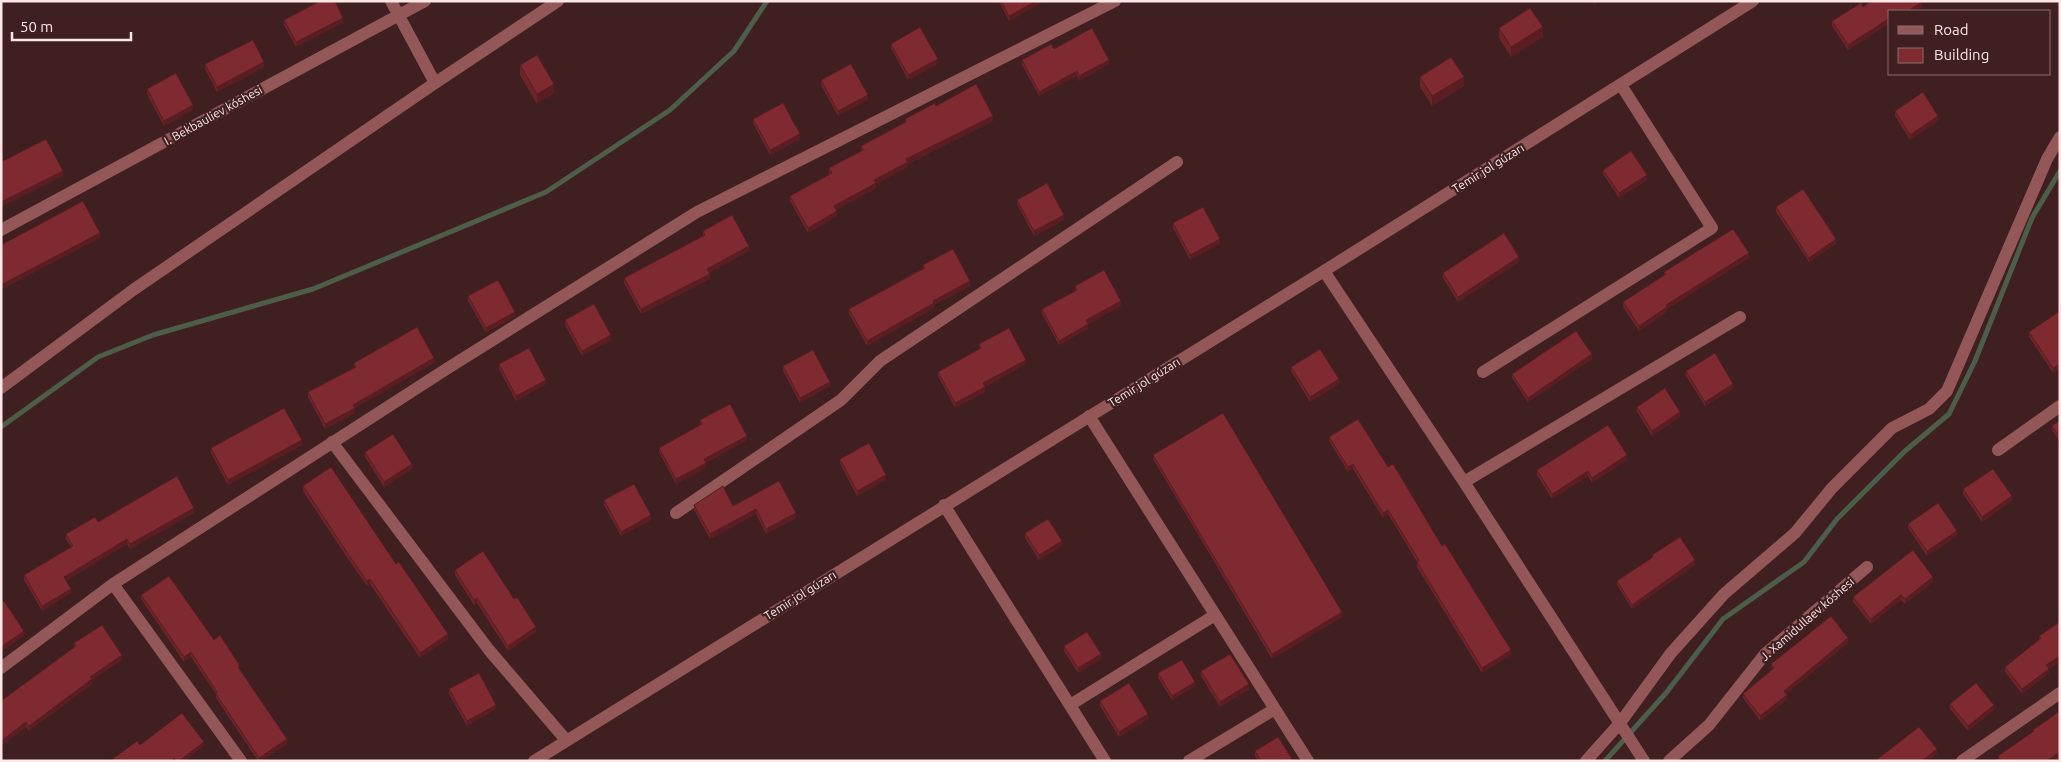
<svg xmlns="http://www.w3.org/2000/svg" width="2061" height="762" font-family="Ubuntu,sans-serif">
  <style>
    .lines { fill: none; stroke-linecap: round; stroke-linejoin: round }
    .stream { stroke: #4c5e48; stroke-width: 5 }
    .minor { stroke: #935757; stroke-width: 12 }
    .tertiary { stroke: #935757; stroke-width: 12 }
    .wall { fill: #6d2429 }
    .shaded-wall { fill: #591d22 }
    .building { fill: #7f2a30; stroke: #591d22 }
    .labels { text-anchor: middle; dominant-baseline: central; stroke-width: 4.5; stroke-linejoin: round; paint-order: stroke }
    .street-label { font-size: 12px; fill: #fee7e7; stroke: #3f1f20 }
  </style>
  <rect width="100%" height="100%" fill="#3f1f20"/>
  <g class="lines">
    <path class="stream" d="M1,427L98,357L153,335L313,289L546,192L670,110L734,51L767,1
      M1605,761L1666,693L1723,619L1804,562L1837,519L1905,451L1949,414L1975,361L2032,218L2060,171"/>
    <path class="minor" d="M391,1L435,83
      M1,230L425,1
      M1324,271L1464,482L1644,761
      M1483,372L1712,228L1621,85
      M1,388L133,290L435,83L558,1
      M1089,416L1308,761
      M332,442L489,650L566,740
      M1998,450L2060,406
      M1464,482L1740,317
      M944,505L1105,761
      M676,513L841,400L880,361L1177,162
      M113,584L241,761
      M1,668L113,584L448,368L697,212L1115,1
      M1070,705L1215,615
      M1189,761L1275,709
      M1586,761L1620,723L1671,653L1724,594L1795,533L1832,488L1892,428L1929,409L1947,391L2047,159L2060,137
      M1669,761L1709,725L1765,654L1867,567
      M1962,761L2060,693"/>
    <path class="tertiary" d="M534,761L1324,271L1753,1"/>
  </g>
  <path class="wall" d="M999,1H1044L1009,21Z
    M1863,7H1922L1915,11H1890V23L1848,50L1832,26V21Z
    M284,20L343,23L296,47L284,25Z
    M1499,28L1543,37L1511,57L1499,38Z
    M891,44L938,64L908,80L891,48Z
    M1054,49L1109,64L1079,81L1077,76L1039,96L1022,65V60Z
    M205,64L264,67L217,92L205,69Z
    M520,65L554,93L537,104L520,75Z
    M1420,77L1464,86L1432,106L1420,87Z
    M821,80L868,100L838,116L821,85Z
    M147,89L193,110L164,126L147,94Z
    M936,106L993,121L908,164V167L876,184V188L836,210L837,216L808,233L790,201V196L830,174L829,173V168L861,151V146L905,122V119Z
    M1895,111L1938,121L1910,140L1895,116Z
    M753,119L800,139L770,155L753,123Z
    M1603,170L1647,180L1619,198L1603,174Z
    M1017,200L1064,220L1034,236L1017,204Z
    M1776,207L1836,244L1809,262L1776,212Z
    M1173,223L1220,244L1190,260L1173,228Z
    M703,231L749,251L709,273L710,279L641,314L624,283V278L703,236Z
    M1749,258L1667,309V312L1639,331L1623,307V302L1664,275V272Z
    M1519,262L1458,302L1443,278V273Z
    M923,265L970,286L934,305V308L867,346L849,314V309L923,268Z
    M1075,286L1121,306L1088,324V329L1059,345L1042,314V309L1075,291Z
    M468,296L515,316L486,333L468,301Z
    M2060,311V369L2053,373L2029,337V332Z
    M565,320L611,340L582,356L565,325Z
    M979,344L1026,364L985,387V392L955,408L938,376V372L979,349Z
    M1592,359L1528,402L1512,378V374Z
    M354,363H434L355,408V413L325,429L308,397V392L354,368Z
    M499,364L546,384L516,401L499,369Z
    M783,366L830,386L800,403L783,371Z
    M1291,367L1339,384L1310,402L1291,371Z
    M1686,371L1733,389L1705,406L1686,376Z
    M1637,407L1680,417L1652,436L1637,412Z
    M700,420L747,440L706,463V468L676,484L659,452V448L700,425Z
    M2060,420V442L2052,430V426Z
    M1329,437L1388,467L1442,546L1511,655L1482,673L1417,567V562L1388,514L1383,518L1353,469L1348,472L1329,441Z
    M302,445L228,485L211,453V448Z
    M365,452L412,469L384,487L365,457Z
    M1153,455L1342,617L1272,659L1153,459Z
    M840,459L886,480L857,496L840,464Z
    M1627,460L1592,483L1588,476L1552,499L1537,475V470Z
    M779,481L796,518L766,534L756,514L710,539L694,510V505L733,506Z
    M303,486L396,564L448,639L420,658L370,584L367,586L346,556L303,491Z
    M1963,489L2012,501L1982,522L1963,494Z
    M604,500L651,520L621,536L604,505Z
    M194,513L130,549L127,544L66,581L71,593L42,611L24,580V575L71,547L66,539V534L98,522Z
    M1908,524L1957,536L1927,556L1908,528Z
    M1025,533L1062,546L1039,560L1025,538Z
    M1652,555L1695,565L1632,609L1617,585V581L1652,558Z
    M455,570L514,599L536,632L508,651L477,603L474,605L455,575Z
    M1933,582L1905,604L1901,600L1871,624L1853,602V597Z
    M141,595L214,640L240,669L287,744L261,761H258L216,698V694L191,657L184,662L141,599Z
    M2060,622V661L2049,669V673L2022,694L2005,672V667L2039,640V636Z
    M74,643L122,660L92,680V684L29,731L26,727L1,746V701L74,647Z
    M1848,643L1786,694L1787,700L1760,721L1743,698V694L1772,670L1771,664Z
    M1064,646L1101,659L1078,673L1064,651Z
    M1201,671L1249,689L1220,707L1201,676Z
    M1158,673L1195,686L1172,700L1158,678Z
    M449,689L496,709L467,726L449,694Z
    M1100,701L1148,719L1119,737L1100,706Z
    M1950,704L1994,710L1968,731L1950,709Z
    M1255,751L1292,761H1258L1255,756Z"/>
  <path class="shaded-wall" d="M1036,1H1044L1009,21V16Z
    M1593,1H1600L1593,6Z
    M1922,2V7L1915,11H1908Z
    M343,18V23L296,47V42Z
    M1890,18V23L1848,50V45Z
    M1543,27V37L1511,57V47Z
    M938,59V64L908,80V75Z
    M1109,60V64L1079,81V76Z
    M264,62V67L217,92V87Z
    M1077,71V76L1039,96V92Z
    M1464,77V86L1432,106V96Z
    M554,84V93L537,104V94Z
    M868,95V100L838,116V111Z
    M193,105V110L164,126V121Z
    M993,116V121L908,164V167L876,184V188L834,211V206L906,159Z
    M1938,116V121L1910,140V135Z
    M800,134V139L770,155V150Z
    M63,171V176L1,207V202Z
    M1647,175V180L1619,198V193Z
    M837,211V216L808,233V228Z
    M1064,215V220L1034,236V231Z
    M100,233V238L1,290V285Z
    M1220,239V244L1190,260V255Z
    M1836,239V244L1809,262V258Z
    M749,246V251L707,274V269Z
    M1749,253V258L1667,309V312L1639,331V326L1666,305Z
    M1519,257V262L1458,302V297Z
    M710,274V279L641,314V309Z
    M970,281V286L934,305V308L867,346V341L933,301Z
    M1121,301V306L1086,325V320Z
    M515,312V316L486,333V328Z
    M1088,324V329L1059,345V341Z
    M611,335V340L582,356V351Z
    M1592,354V359L1528,402V398Z
    M434,358V363L355,408V413L325,429V424L353,405Z
    M1026,360V364L983,388V383Z
    M2060,364V369L2053,373V368Z
    M1339,379V384L1310,402V397Z
    M546,380V384L516,401V396Z
    M830,382V386L800,403V398Z
    M1733,384V389L1705,406V402Z
    M985,387V392L955,408V403Z
    M1680,412V417L1652,436V431Z
    M747,436V440L704,464V459Z
    M302,440V445L228,485V480Z
    M1627,455V460L1592,483V478Z
    M706,463V468L676,484V479Z
    M412,464V469L384,487V482Z
    M1353,464V469L1348,472V467Z
    M1588,471V476L1552,499V494Z
    M886,475V480L857,496V491Z
    M2012,496V501L1982,522V517Z
    M194,508V513L130,549V544Z
    M756,509V514L710,539V534Z
    M1388,510V514L1383,518V513Z
    M796,513V518L766,534V529Z
    M651,515V520L621,536V532Z
    M1957,531V536L1927,556V551Z
    M127,539V544L64,582V577Z
    M1062,541V546L1039,560V555Z
    M1695,560V565L1632,609V605Z
    M1933,577V582L1905,604V599Z
    M370,579V584L367,586V581Z
    M71,589V593L42,611V606Z
    M1901,595V600L1871,624V619Z
    M477,598V603L474,605V600Z
    M1342,612V617L1272,659V654Z
    M536,627V632L508,651V646Z
    M24,631V636L1,652V647Z
    M448,634V639L420,658V653Z
    M1848,638V643L1784,696V691Z
    M1511,650V655L1482,673V668Z
    M191,652V657L184,662V657Z
    M1101,654V659L1078,673V668Z
    M122,655V660L92,680V684L29,731V726L90,677Z
    M2060,656V661L2046,670V665Z
    M2049,669V673L2022,694V689Z
    M1195,682V686L1172,700V696Z
    M1249,684V689L1220,707V702Z
    M1787,695V700L1760,721V716Z
    M496,705V709L467,726V721Z
    M1994,705V710L1968,731V726Z
    M1148,714V719L1119,737V732Z
    M26,722V727L1,746V741Z
    M287,739V744L261,761H259V758Z
    M204,742V746L185,761H179Z
    M1937,749V754L1928,761H1922Z
    M2060,752V757L2054,761H2047Z"/>
  <path class="building" d="M320,1H335L343,18L296,42L284,20Z
    M1001,1H1036L1009,16Z
    M1871,1H1922V2L1908,11H1890V18L1848,45L1832,21L1861,3L1863,7Z
    M1530,8L1543,27L1511,47L1499,28Z
    M920,27L938,59L908,75L891,44Z
    M1092,28L1109,60L1079,76L1077,71L1039,92L1022,60L1051,44L1054,49Z
    M253,40L264,62L217,87L205,64Z
    M537,55L554,84L537,94L520,65Z
    M1451,57L1464,77L1432,96L1420,77Z
    M851,64L868,95L838,111L821,80Z
    M176,73L193,105L164,121L147,89Z
    M976,84L993,116L906,159L908,162L874,180L876,183L834,206L837,211L808,228L790,196L832,173L829,168L863,150L861,146L906,122L905,119L935,103L936,106Z
    M1923,92L1938,116L1910,135L1895,111Z
    M783,103L800,134L770,150L753,119Z
    M46,139L63,171L1,202V162Z
    M1631,151L1647,175L1619,193L1603,170Z
    M1047,183L1064,215L1034,231L1017,200Z
    M1803,189L1836,239L1809,258L1776,207Z
    M83,201L100,233L1,285V245Z
    M1203,207L1220,239L1190,255L1173,223Z
    M732,215L749,246L707,269L710,274L641,309L624,278L705,235L703,231Z
    M1733,229L1749,253L1666,305L1667,307L1639,326L1623,302L1666,274L1664,272Z
    M1504,233L1519,257L1458,297L1443,273Z
    M953,249L970,281L933,301L934,303L867,341L849,309L925,268L923,265Z
    M1104,270L1121,301L1086,320L1088,324L1059,341L1042,309L1077,290L1075,286Z
    M498,280L515,312L486,328L468,296Z
    M594,304L611,335L582,351L565,320Z
    M2060,311V364L2053,368L2029,332Z
    M417,327L434,358L353,405L355,408L325,424L308,392L356,367L354,363Z
    M1009,328L1026,360L983,383L985,387L955,403L938,372L981,348L979,344Z
    M1576,331L1592,354L1528,398L1512,374Z
    M529,348L546,380L516,396L499,364Z
    M1320,349L1339,379L1310,397L1291,367Z
    M813,350L830,382L800,398L783,366Z
    M1715,353L1733,384L1705,402L1686,371Z
    M1665,388L1680,412L1652,431L1637,407Z
    M730,404L747,436L704,459L706,463L676,479L659,448L702,424L700,420Z
    M284,408L302,440L228,480L211,448Z
    M1223,413L1342,612L1272,654L1153,455Z
    M1358,419L1388,467L1393,464L1442,546L1445,544L1511,650L1482,668L1417,562L1419,560L1388,510L1383,513L1353,464L1348,467L1329,437Z
    M2060,420V437L2052,426Z
    M1608,425L1627,455L1592,478L1588,471L1552,494L1537,470Z
    M393,434L412,464L384,482L365,452Z
    M869,443L886,475L857,491L840,459Z
    M331,467L396,564L399,562L448,634L420,653L370,579L367,581L346,551L303,486Z
    M1993,469L2012,496L1982,517L1963,489Z
    M177,476L194,508L130,544L127,539L64,577L71,589L42,606L24,575L73,546L66,534L95,517L98,522Z
    M779,481L796,513L766,529L756,509L710,534L694,505L723,486L733,506Z
    M634,484L651,515L621,532L604,500Z
    M1938,503L1957,531L1927,551L1908,524Z
    M1048,519L1062,541L1039,555L1025,533Z
    M1680,537L1695,560L1632,605L1617,581L1653,557L1652,555Z
    M1913,550L1933,577L1905,599L1901,595L1871,619L1853,597Z
    M483,551L514,599L517,597L536,627L508,646L477,598L474,600L455,570Z
    M169,576L214,640L220,635L240,666L238,667L287,739L259,758L216,694L217,692L191,652L184,657L141,595Z
    M4,601L24,631L1,647V603Z
    M1831,616L1848,638L1784,691L1787,695L1760,716L1743,694L1774,668L1771,664Z
    M2060,622V656L2046,665L2049,669L2022,689L2005,667L2041,638L2039,636Z
    M102,625L122,655L90,677L92,679L29,726L26,722L1,741V701L76,646L74,643Z
    M1087,632L1101,654L1078,668L1064,646Z
    M1230,654L1249,684L1220,702L1201,671Z
    M1182,660L1195,682L1172,696L1158,673Z
    M479,673L496,705L467,721L449,689Z
    M1129,683L1148,714L1119,732L1100,701Z
    M1976,683L1994,705L1968,726L1950,704Z
    M2060,711V752L2047,761H1995L1999,758L1998,756L2034,731L2033,730Z
    M182,713L204,742L179,761H176L174,758L171,761H110L137,741L140,745Z
    M1919,727L1937,749L1922,761H1875Z
    M1278,737L1292,759L1290,761H1261L1255,751Z"/>
  <g class="labels">
    <g class="street-label">
      <text transform="translate(213 115) rotate(-29)">I. Bekbauliev kóshesi</text>
      <text transform="translate(1488 168) rotate(-32)">Temir jol gúzarı</text>
      <text transform="translate(1144 382) rotate(-32)">Temir jol gúzarı</text>
      <text transform="translate(800 595) rotate(-32)">Temir jol gúzarı</text>
      <text transform="translate(1807 619) rotate(-41)">J. Xamidullaev kóshesi</text>
    </g>
  </g>
  <rect width="2061" height="762" fill="none" stroke="#fee7e7" stroke-width="5"/>
  <rect x="1888" y="10" width="162" height="65" fill="#3f1f20" stroke="#8b6f70"/>
  <rect x="1898" y="26" width="25" height="8" fill="#935757" stroke="#8b6f70"/>
  <text x="1934" y="35" font-size="15" fill="#fee7e7">Road</text>
  <rect x="1898" y="48" width="25" height="15" fill="#7f2a30" stroke="#8b6f70"/>
  <text x="1934" y="60" font-size="15" fill="#fee7e7">Building</text>
  <path d="M12 32v8h119v-8" fill="none" stroke="#fee7e7" stroke-width="2.5"/>
  <text x="20" y="32" font-size="15" fill="#fee7e7" stroke="#3f1f20" stroke-width="4" paint-order="stroke">50 m</text>
</svg>
